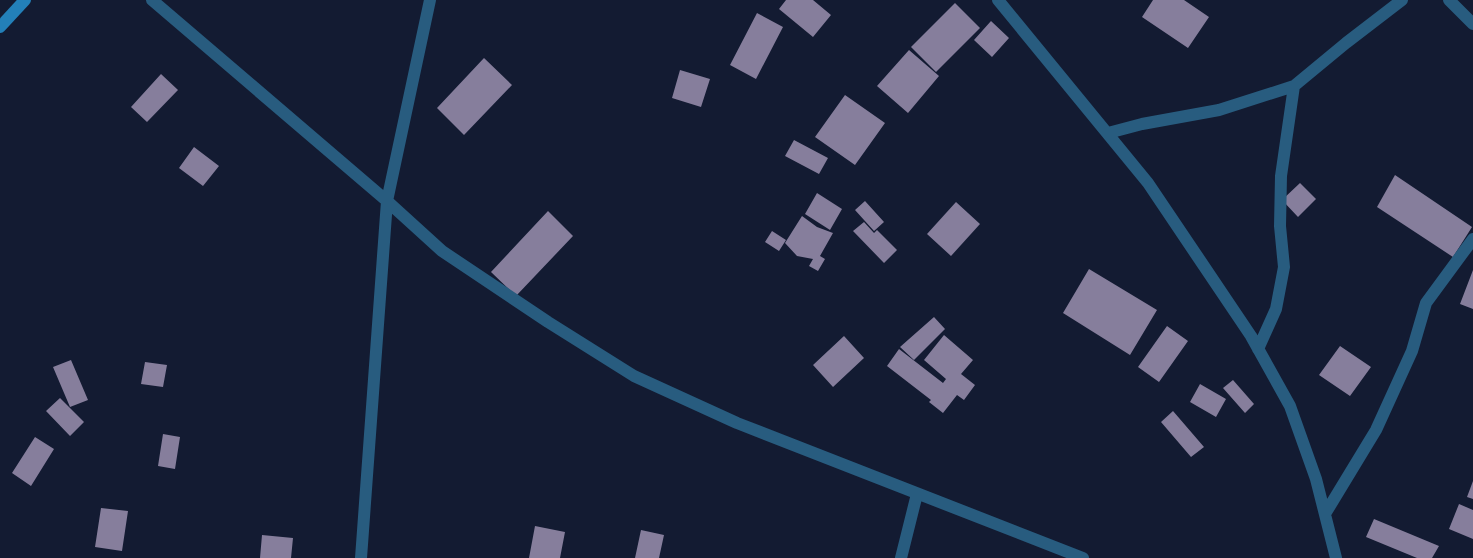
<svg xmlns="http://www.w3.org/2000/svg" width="1473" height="558" font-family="Overpass,sans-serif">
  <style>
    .building { fill: #867e9c }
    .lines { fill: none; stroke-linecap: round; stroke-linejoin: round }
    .street { stroke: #285c7f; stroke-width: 12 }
    .secondary { stroke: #2380b9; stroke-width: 12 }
  </style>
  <rect width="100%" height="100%" fill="#131b32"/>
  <path class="building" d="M786,0H813L831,15L813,37L779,9Z
    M1153,0H1184L1209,17L1188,48L1142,17Z
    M955,3L980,28L936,72L911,47Z
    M757,13L783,27L756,79L730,65Z
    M991,21L1009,38L992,57L974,40Z
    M909,50L939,76L908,113L877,86Z
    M484,58L512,85L464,135L437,108Z
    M680,70L710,79L701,107L672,98Z
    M161,74L178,90L147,122L131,107Z
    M845,95L885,123L855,165L815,137Z
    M794,140L828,158L819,174L785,156Z
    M194,147L219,166L203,186L179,168Z
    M1395,175L1472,227L1453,257L1377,207Z
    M1300,183L1316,199L1298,217L1282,200Z
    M817,193L842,209L830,230L805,214Z
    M865,201L884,222L874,231L855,210Z
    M956,202L980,224L951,256L927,234Z
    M548,211L573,236L516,296L491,272Z
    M802,216L817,227L833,233L820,256L825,259L818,271L809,266L813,259L797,256L785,243Z
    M864,222L874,233L877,230L897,250L884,263L853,231Z
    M772,231L786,240L779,251L765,242Z
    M1089,269L1157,310L1130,355L1063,313Z
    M1473,270V309L1460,304Z
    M934,317L945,329L914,360L900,347Z
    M1167,326L1188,341L1159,382L1138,367Z
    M944,335L973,360L961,374L975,385L964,400L957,395L943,413L929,402L931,400L887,366L899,349L943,383L946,379L924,360Z
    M844,336L864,358L833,387L813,365Z
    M1340,346L1371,367L1350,396L1319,375Z
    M71,360L88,400L70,407L53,367Z
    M145,362L167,365L163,387L141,384Z
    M1233,380L1254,404L1245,413L1223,388Z
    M1200,384L1226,399L1216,417L1190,402Z
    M60,398L84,422L70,436L46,411Z
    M1173,411L1204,447L1191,457L1161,422Z
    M163,434L180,437L175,469L158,466Z
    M35,437L54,449L31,486L12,473Z
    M1473,481V499L1467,497Z
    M1459,504L1473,510V539L1449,529Z
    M101,508L128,511L122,551L95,547Z
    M1374,519L1439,546L1432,558H1417L1366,537Z
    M535,526L565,532L560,558H529Z
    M641,530L664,535L659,558H635Z
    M262,535L293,538L291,558H260Z"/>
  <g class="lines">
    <path class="street" d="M152,0L387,201L442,251L548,322L634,376L737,423L1083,558
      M998,0L1148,183L1251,336L1290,406L1316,479L1336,558
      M1449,0L1473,24
      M1108,133L1142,124L1219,110L1294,86L1346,43L1402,0
      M1258,349L1276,309L1284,267L1280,226L1281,176L1294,86
      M1325,514L1376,430L1412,351L1426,303L1473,239
      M361,558L387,201L430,0
      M901,558L917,494"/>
    <path class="secondary" d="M0,27L25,0"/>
  </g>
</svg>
